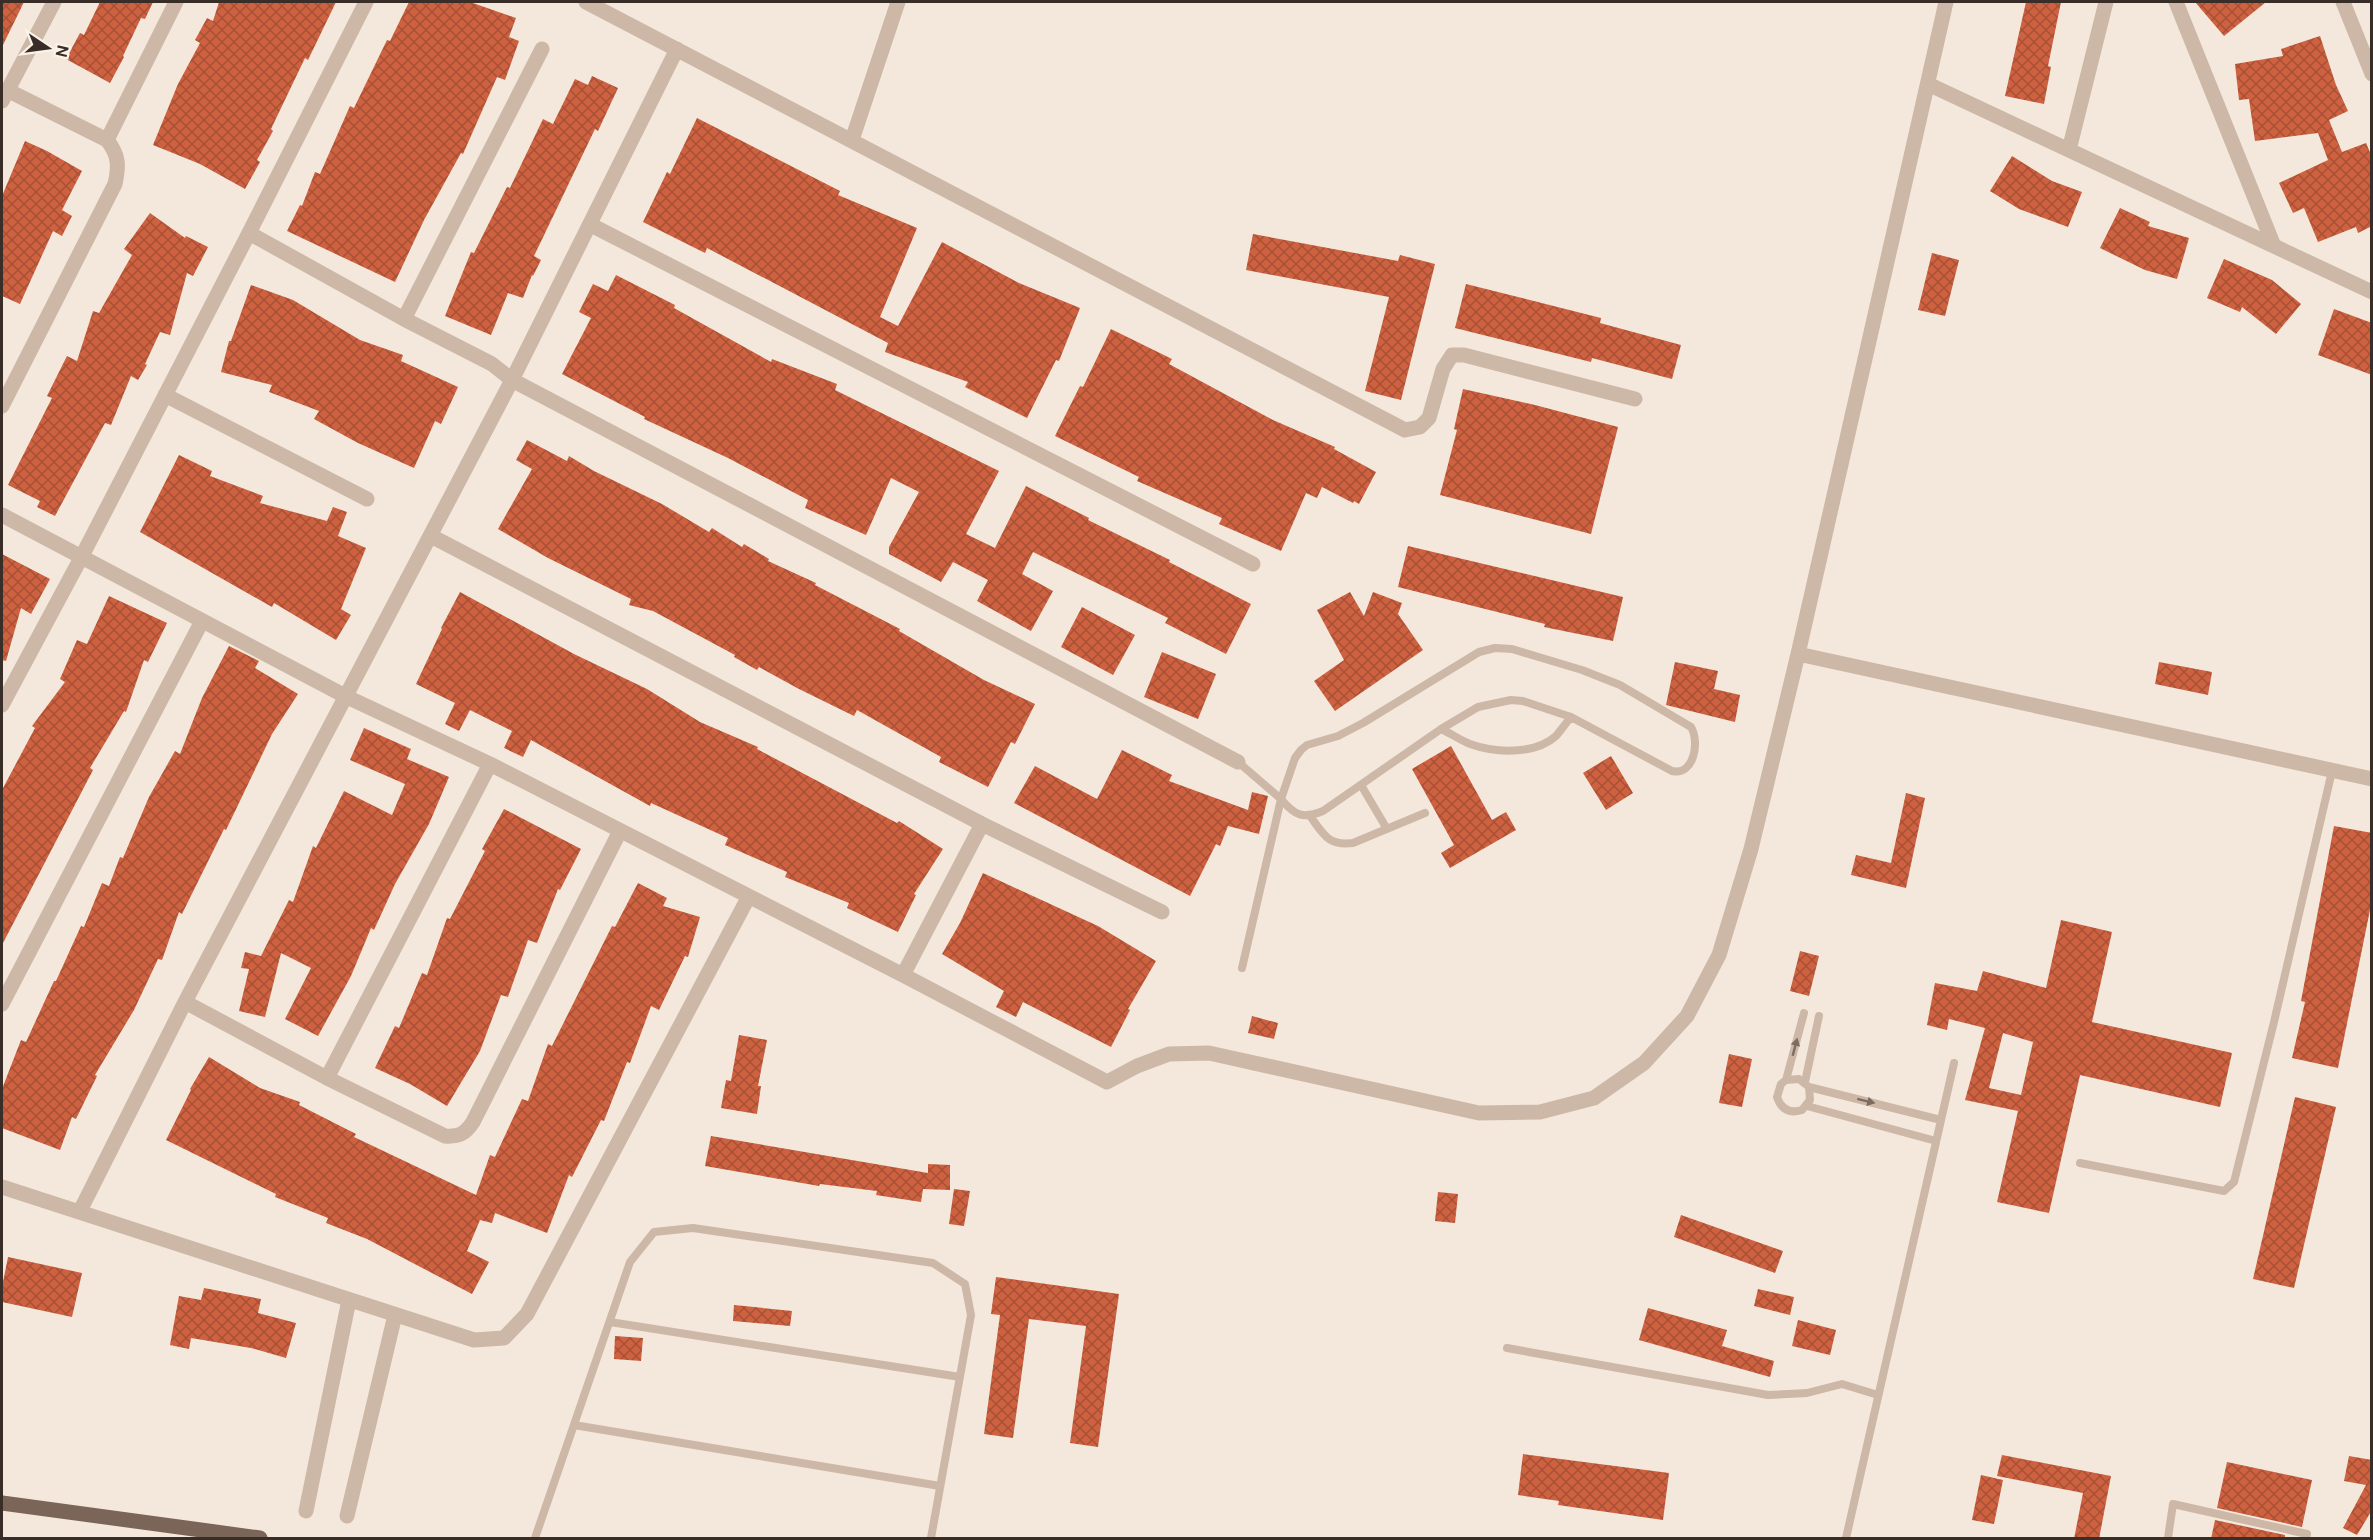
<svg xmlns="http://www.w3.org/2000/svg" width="2373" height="1540" font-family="'DM Sans',sans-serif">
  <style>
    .building { fill: url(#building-cross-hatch); fill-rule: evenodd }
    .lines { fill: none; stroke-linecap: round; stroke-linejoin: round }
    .service { stroke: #cdb8a7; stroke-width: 8 }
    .minor { stroke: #cdb8a7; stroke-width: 15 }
    .primary { stroke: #7b6458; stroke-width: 15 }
    .oneway { fill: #7c6c61 }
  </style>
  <defs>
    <pattern id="building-cross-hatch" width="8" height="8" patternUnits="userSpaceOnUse" patternTransform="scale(1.5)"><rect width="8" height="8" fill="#ce6140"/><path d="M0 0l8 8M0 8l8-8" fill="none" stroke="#a85036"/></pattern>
  </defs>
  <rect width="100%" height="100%" fill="#f4e8dc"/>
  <path class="building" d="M2,2H24L2,47Z
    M100,2H153L145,19L141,18L123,56L124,57L110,83L66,59L80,33L84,35Z
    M219,2H336L308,60L305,58L271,129L273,131L257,160L260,162L245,189L200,164L153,145L178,84L200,43L195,40L207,18L213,21Z
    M409,2H470L516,18L509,37L519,41L505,80L497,77L463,154L461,153L424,220L395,282L287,231L300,205L302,206L315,172L320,174L350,106L354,108L387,40L390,41Z
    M2026,2H2061L2048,66L2051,67L2044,104L2005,96Z
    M2195,2H2266L2224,36Z
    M2320,36L2336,85L2348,111L2329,120L2342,152L2366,143L2372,157V226L2358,233L2356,227L2318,242L2304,208L2293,213L2279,183L2328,160L2318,133L2255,141L2249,99L2239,100L2235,64L2283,56L2281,49Z
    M592,76L618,88L598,131L595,129L534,256L541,260L533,276L532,275L523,298L508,293L491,335L445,316L471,252L474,253L507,187L510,188L543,119L553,124L575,79L588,85Z
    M697,118L840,191L838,195L917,228L880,317L898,326L942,242L1019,283L1080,308L1059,361L1056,360L1027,418L965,387L968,382L885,352L888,343L707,248L705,253L643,222L667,172L670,174Z
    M25,141L47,151L82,171L62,210L72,216L62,236L53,231L20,304L2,296V196Z
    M2012,156L2052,181L2082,192L2068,227L2019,209L1990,191Z
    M2120,208L2150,222L2148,226L2189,238L2177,279L2145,270L2100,248Z
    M150,213L185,238L186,236L208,247L193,276L187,273L170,335L160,332L145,364L147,365L138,380L131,376L111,425L105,423L55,516L37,507L40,501L8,485L52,398L47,396L67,356L77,361L93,311L99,313L132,255L124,249Z
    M1253,234L1398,261L1400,255L1435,264L1401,400L1365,391L1389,297L1246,270Z
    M1932,253L1959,260L1945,316L1918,310Z
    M2224,259L2272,280L2301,304L2276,334L2242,307L2240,312L2207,298Z
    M616,275L675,305L674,308L771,362L772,359L837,384L835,390L999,471L966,534L995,548L1026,486L1089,518L1088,520L1170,560L1169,562L1251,604L1226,654L1165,623L1168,618L1033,552L1022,574L1053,591L1031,631L977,601L988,580L953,562L941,582L889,554V547L919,492L891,478L866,535L805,508L808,500L728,458L644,419L645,417L562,374L591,318L579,312L593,284L608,291Z
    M1466,284L1601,318L1600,323L1681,345L1672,379L1592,358L1591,362L1455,328Z
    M251,285L293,300L360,340L403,355L401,361L458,387L441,424L435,421L414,468L358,443L314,419L319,411L269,392L272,385L221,372L229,341H231Z
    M2334,309L2372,323V375L2318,355Z
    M1111,329L1172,359L1169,364L1273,420L1335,447L1334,449L1376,472L1359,504L1354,501L1353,503L1322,487L1317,498L1306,493L1281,551L1219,524L1222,518L1137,481L1139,477L1055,436L1080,386L1083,387Z
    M1463,389L1535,405L1618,427L1591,534L1440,495L1457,430L1454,429Z
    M527,440L567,461L569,456L594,471L662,504L709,532L712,528L742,547L744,544L769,559L768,561L816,583L815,585L900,629L899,631L984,680L1035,704L1015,744L1011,742L988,787L939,762L941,757L857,710L854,716L799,689L759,667L757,670L734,657L735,655L653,611L629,605L631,599L548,558L498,529L532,469L516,460Z
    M179,455L212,471L210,476L263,496L260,503L327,521L333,507L347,512L338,536L366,548L341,609L351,615L336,640L274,603L272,607L140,532Z
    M1408,546L1623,597L1613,641L1544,627L1545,624L1398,587Z
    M2,554L50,579L31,614L21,608L6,661L2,660Z
    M460,592L574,654L647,689L700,722L758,747L757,749L897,823L899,821L943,849L914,894L916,895L898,932L847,908L849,903L785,877L787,872L725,845L728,838L651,803L650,806L531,740L523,757L504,748L512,731L470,710L459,731L445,724L455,703L416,684L442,629L441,628Z
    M1350,592L1364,616L1373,592L1402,603L1398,614L1423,650L1335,711L1314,681L1344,660L1317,610Z
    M109,596L167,623L148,662L144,660L126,712L124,711L90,768L93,770L2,945V790L35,728L32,726L65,682L60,679L77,640L87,644Z
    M1082,607L1135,635L1113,675L1061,647Z
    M229,646L259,661L255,668L298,694L272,734L226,830L224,829L182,914L179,912L162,960L158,959L134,1010L95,1075L97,1076L76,1119L72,1117L60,1150L2,1128V1089L21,1040L26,1042L54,981H56L81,926L84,927L102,883L109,886L120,857L123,858L149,797L175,751L180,754L202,698Z
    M1162,652L1216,674L1198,719L1144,697Z
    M1675,662L1718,671L1714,689L1740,695L1735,722L1666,705Z
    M2159,662L2212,672L2208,695L2155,684Z
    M364,728L411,749L407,759L449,777L429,824L395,884L374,930L371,928L351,976L318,1036L285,1019L311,968L281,953L265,1017L239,1011L249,969L241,968L245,952L261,956L289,900L293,902L313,846L316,848L344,791L392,815L405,784L350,760Z
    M1451,746L1492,820L1506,812L1516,830L1450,868L1441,853L1454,845L1412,769Z
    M1122,750L1172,775L1169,781L1248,810L1252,792L1268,796L1259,834L1228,826L1220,846L1216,844L1190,896L1014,803L1035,766L1097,799Z
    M1611,756L1633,793L1606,810L1583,773Z
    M1906,793L1925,798L1906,888L1851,875L1856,855L1891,863Z
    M504,809L581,849L560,890L558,889L537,943L528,940L508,997L501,995L480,1051L447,1106L410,1084L375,1068L395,1026L399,1028L422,973L427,975L447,918L450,919L485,851L482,849Z
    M2334,826L2372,833V900L2338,1068L2292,1058L2305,1002L2301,1001Z
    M983,873L1098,926L1156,961L1128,1009L1130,1010L1111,1047L1023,1002L1016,1017L996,1007L1004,991L942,954L960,923Z
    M638,883L667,898L663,906L700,917L688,957L685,956L659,1010L651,1006L630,1063L627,1062L604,1121L601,1120L572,1177L569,1175L547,1233L495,1213L492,1223L480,1220L467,1251L489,1262L472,1294L367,1239L326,1223L328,1218L275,1197L276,1194L166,1140L191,1090L190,1089L209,1057L260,1088L300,1102L299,1105L356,1134L354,1137L476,1195L490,1155L495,1157L522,1099L528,1101L548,1044L552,1046L612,926L615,927Z
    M2061,920L2112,932L2092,1022L2232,1053L2220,1107L2080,1075L2049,1213L1997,1202L2018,1111L1965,1100L1985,1028L1949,1019L1947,1030L1927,1025L1935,983L1977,991L1983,971L2046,988ZM2003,1033L2033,1042L2021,1095L1989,1088Z
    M1800,951L1819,956L1809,996L1790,991Z
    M1252,1016L1278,1023L1274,1039L1248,1033Z
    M739,1035L767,1040L758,1086H761L757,1114L721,1108L726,1080L731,1081Z
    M1729,1054L1752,1059L1742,1107L1719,1103Z
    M2295,1097L2336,1107L2294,1288L2253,1279Z
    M711,1136L928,1173V1164L950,1165V1190L923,1189L921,1202L876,1195L877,1191L820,1184L819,1186L705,1166Z
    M954,1189L970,1191L964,1226L949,1224Z
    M1438,1192L1458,1194L1455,1223L1435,1221Z
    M1681,1215L1783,1251L1775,1273L1674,1237Z
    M8,1257L82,1273L72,1317L2,1302V1287Z
    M996,1277L1119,1294L1098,1447L1070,1443L1086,1326L1029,1319L1013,1438L984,1434L1000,1315L991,1314Z
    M204,1288L261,1299L258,1313L296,1323L286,1358L251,1348L191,1338L189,1349L170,1345L179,1296L201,1300Z
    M1758,1289L1794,1297L1790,1315L1754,1306Z
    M734,1305L792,1311L790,1326L733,1321Z
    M1648,1308L1727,1330L1722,1346L1774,1361L1770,1377L1639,1340Z
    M1798,1320L1836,1330L1830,1355L1792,1346Z
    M615,1336L643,1338L641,1361L614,1359Z
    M1523,1454L1669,1473L1663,1520L1558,1505L1559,1501L1518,1495Z
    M2002,1455L2111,1476L2099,1539H2074L2083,1493L1997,1476Z
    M2349,1456L2372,1460V1510L2357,1535L2343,1528L2366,1485L2344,1481Z
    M2227,1462L2312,1480L2302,1527L2217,1508Z
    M1981,1475L2003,1480L1994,1524L1972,1520Z
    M2215,1520L2285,1535V1539H2211Z"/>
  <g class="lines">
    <path class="service" d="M1495,648L1512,649L1582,670L1620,685L1691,727C1700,742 1694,776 1672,771L1571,717L1523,701L1511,700L1478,707L1441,729L1323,811C1303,819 1295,816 1281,799L1295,758L1301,750L1307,745L1338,736L1363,723L1479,652Z
      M1441,729C1450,733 1460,740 1470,744C1495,753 1535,755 1556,736C1561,730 1566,723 1571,717
      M1238,762L1281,799L1242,968
      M1361,785L1387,829
      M1310,816C1324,835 1328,846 1353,843L1425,813
      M1786,1080L1799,1079L1809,1087L1810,1100L1802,1110C1789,1114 1781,1109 1777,1097L1781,1084L1786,1080L1804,1013
      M1805,1082L1819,1016
      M1809,1087L1941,1120
      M1807,1106L1936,1141
      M2080,1163L2224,1191L2234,1182L2274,1022L2332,771
      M610,1322L960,1377
      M1507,1348L1768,1395L1807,1393L1842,1384L1878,1395
      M574,1425L940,1486
      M535,1538L630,1262L654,1232L693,1228L933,1263L965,1284L971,1315L931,1538
      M1846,1538L1954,1063
      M2168,1538L2173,1504L2307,1534L2306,1538"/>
    <path class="minor" d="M586,2L1405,430L1420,427L1429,418L1443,369L1452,355H1464L1635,399
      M2176,2L2274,246
      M2343,2L2372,74
      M1928,84L2372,292
      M2,101L54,2
      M107,140L176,2
      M852,140L898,2
      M2069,150L2106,2
      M591,225L1253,564
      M249,233L404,319L492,364L512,380L1238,762
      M404,319L542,49
      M165,395L367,499
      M2,406L115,184C119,166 119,155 107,140L7,90
      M2,515L347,697L490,764L903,975L1107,1082L1137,1066L1169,1054L1209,1053L1479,1113L1540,1112L1594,1098L1644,1063L1687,1016L1719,955L1751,849L1798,654L1946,2
      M431,536L982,824L1162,912
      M1798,654L2372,779
      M2,705L82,556L249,233L366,2
      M903,975L982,824
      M185,1002L327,1078L445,1136C459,1137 465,1134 473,1122L620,831
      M2,1004L202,621
      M327,1078L490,764
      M2,1187L474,1340L504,1338L527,1314L748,898
      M80,1211L185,1002L512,380L677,49
      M306,1511L349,1300
      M347,1516L395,1315"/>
    <path class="primary" d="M2,1503L260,1538"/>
  </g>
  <defs><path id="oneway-solid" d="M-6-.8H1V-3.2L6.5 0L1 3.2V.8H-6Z" transform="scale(1.5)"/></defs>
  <g class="oneway">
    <use href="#oneway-solid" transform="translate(1795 1047) rotate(-75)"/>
    <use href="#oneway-solid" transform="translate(1866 1101) rotate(14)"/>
  </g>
  <rect width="2373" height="1540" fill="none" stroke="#392d28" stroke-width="6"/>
  <g transform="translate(48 48) rotate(103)" stroke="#fbf2e8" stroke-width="4.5" paint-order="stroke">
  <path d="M0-4.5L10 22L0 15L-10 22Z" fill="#392d28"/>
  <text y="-9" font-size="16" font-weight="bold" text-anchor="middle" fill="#392d28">N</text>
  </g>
</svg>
